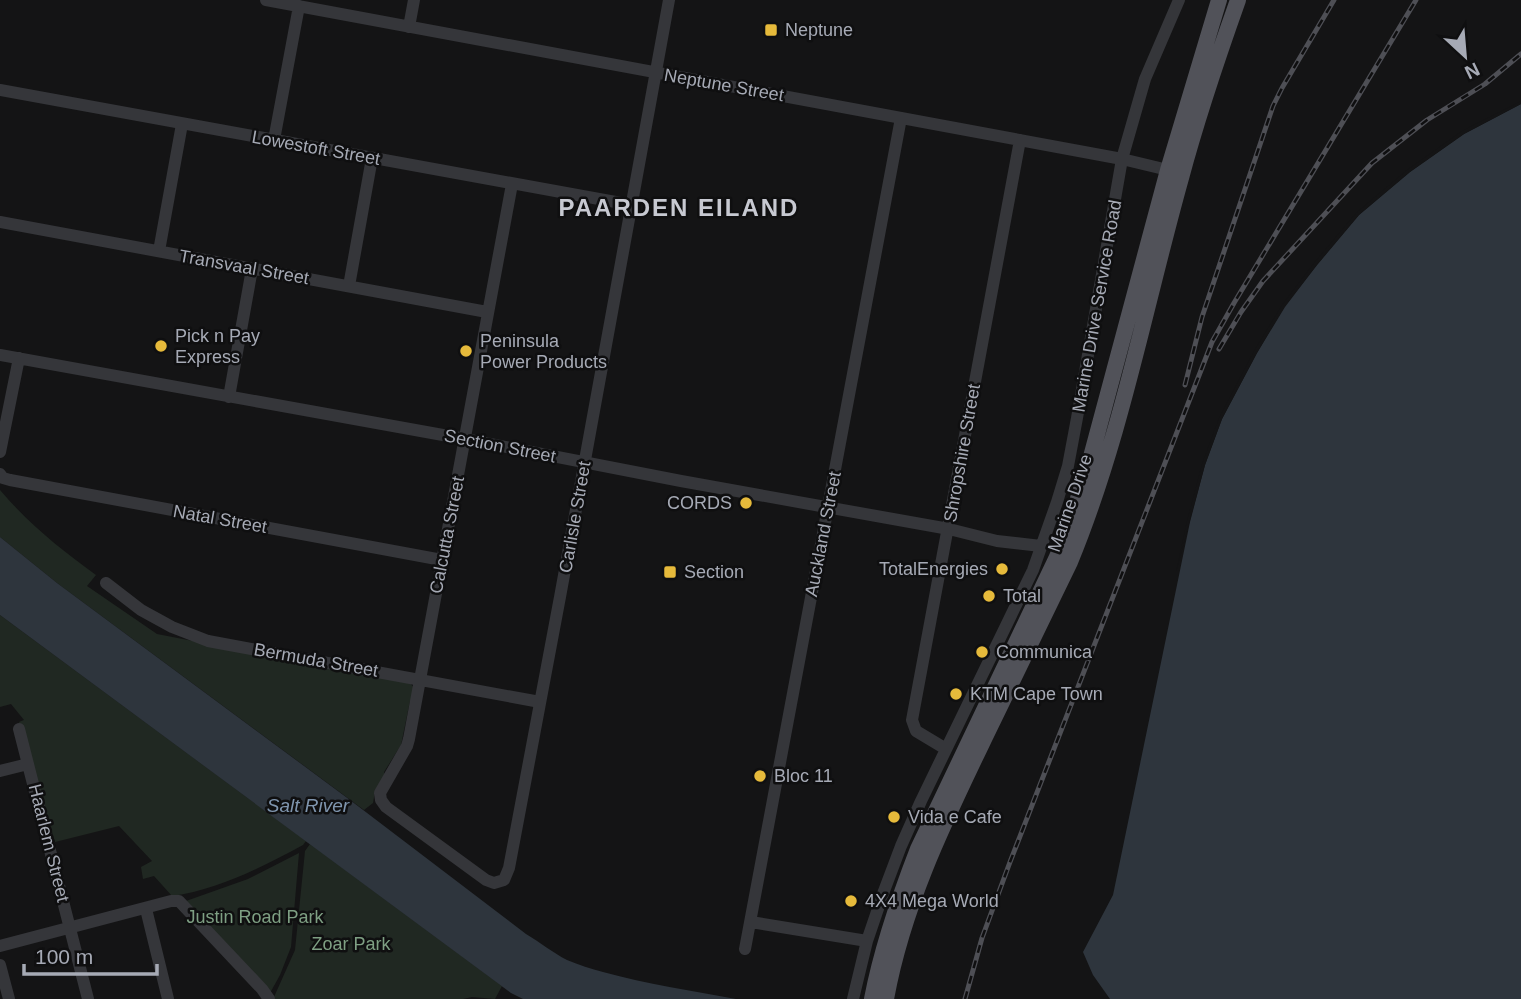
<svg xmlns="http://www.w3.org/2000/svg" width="1521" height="999" font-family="Helvetica,sans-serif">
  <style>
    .green { fill: #202822 }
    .water { fill: #2e353d }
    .pier { fill: #141415 }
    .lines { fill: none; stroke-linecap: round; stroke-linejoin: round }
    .minor { stroke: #35363a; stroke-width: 12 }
    .major { stroke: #515259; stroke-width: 16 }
    .rail-casing { stroke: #4e4f55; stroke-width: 5 }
    .rail { stroke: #0f0f10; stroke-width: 2.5; stroke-dasharray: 8; stroke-linecap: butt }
    .poi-dot { fill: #e6ba3b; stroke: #0f0f10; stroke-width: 2.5 }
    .labels { text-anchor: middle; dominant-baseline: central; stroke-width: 5; stroke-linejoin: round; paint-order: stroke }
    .poi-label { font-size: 18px; fill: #a6aab5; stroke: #0f0f10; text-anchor: start }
    .street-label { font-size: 18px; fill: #a6aab5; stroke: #0f0f10 }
    .park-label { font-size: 18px; fill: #7e9f83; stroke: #0f0f10 }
    .water-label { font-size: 19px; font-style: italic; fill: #7f95ae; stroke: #0f0f10 }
    .district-label { font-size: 24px; font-weight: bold; letter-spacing: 2px; fill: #c7c9d1; stroke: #0f0f10 }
  </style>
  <rect width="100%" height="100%" fill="#141415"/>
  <path class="green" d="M0,490C28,523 60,549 96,575L87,586L157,634L410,683L414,688V698L410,701L401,745L384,772L385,777L375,791L373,803L364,810L57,583L0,537Z
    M0,615L306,841L303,845C262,867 218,890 172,896L154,876L143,879L141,867L152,861L119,826L55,842L19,722L24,720L11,704L0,707Z
    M310,844L502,986L495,999L472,997L463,999H275L274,997L295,950L305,851Z
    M299,853L291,947L280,975L270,993L186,901L248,879Z"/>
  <path class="water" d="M1521,104V999H1110L1093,975L1083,952L1113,895L1190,522L1205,465L1222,419L1257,353L1284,307L1317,265L1359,215L1410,172L1464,134Z
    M0,537L57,583L350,800L526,934C540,942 553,953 567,960C579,965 591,969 603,972C647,984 692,991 736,999H523L511,993L0,615Z"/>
  <path class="pier" d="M1521,101V104L1464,134L1410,172L1359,215L1317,265L1285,307L1257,353L1222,419L1205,465L1176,572L1187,521L1202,464L1219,418L1254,351L1282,305L1314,263L1356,213L1407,170L1462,131Z"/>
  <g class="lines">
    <path class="minor" d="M266,0L1122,159L1168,170L1176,174
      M409,27L414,0
      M0,90L632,205
      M274,140L299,6
      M512,184L409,739L407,746L380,793L381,800L386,807L486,880L494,883L504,880L509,868L560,597L669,0
      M0,222L487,312
      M159,251L182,124
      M349,286L372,158
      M0,355L465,439L681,481L949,529L997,541L1041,546
      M229,397L252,269
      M0,452L19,358
      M0,474L3,478L10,480L442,560
      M106,583L141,610L172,627L208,641L540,702
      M19,729L88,999
      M946,749L916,731L912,720L1020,140
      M0,771L28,764
      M146,909L168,999
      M751,922L867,941
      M0,946L171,901H179L262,989L269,999
      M745,949L901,118
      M0,965L9,999
      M853,999L867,941L884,891L901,846L921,801L1033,570L1057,502L1068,466L1077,418L1122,159L1145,79L1179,0"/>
    <path class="major" d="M872,999C882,947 899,898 918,849L1057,557L1072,517L1088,468L1168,170L1219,0
      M886,999C903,905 945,820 986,735C1014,677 1042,620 1070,562C1121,438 1145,306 1181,178C1197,118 1217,59 1238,0"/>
    <defs>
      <path id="rail" d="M1219,349L1241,312L1263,281L1372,163L1427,120L1485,84L1521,54
        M1185,385L1202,317L1273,106L1282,88L1334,0
        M965,999L982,938L1010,862L1212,342L1234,303L1416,0"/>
    </defs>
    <use href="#rail" class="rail-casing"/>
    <use href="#rail" class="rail"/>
  </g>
  <g class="poi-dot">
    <rect x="764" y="23" width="14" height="14" rx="3.5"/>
    <circle cx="161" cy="346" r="7"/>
    <circle cx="466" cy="351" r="7"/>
    <circle cx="746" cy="503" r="7"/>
    <circle cx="1002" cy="569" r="7"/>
    <rect x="663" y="565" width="14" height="14" rx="3.5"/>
    <circle cx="989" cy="596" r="7"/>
    <circle cx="982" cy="652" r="7"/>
    <circle cx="956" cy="694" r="7"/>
    <circle cx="760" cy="776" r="7"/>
    <circle cx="894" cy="817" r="7"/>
    <circle cx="851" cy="901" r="7"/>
  </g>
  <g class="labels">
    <g class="poi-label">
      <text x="785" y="30">Neptune</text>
      <text x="175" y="336">Pick n Pay<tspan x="175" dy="21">Express</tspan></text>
      <text x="480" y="341">Peninsula<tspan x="480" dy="21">Power Products</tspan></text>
      <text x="732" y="503" text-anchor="end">CORDS</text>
      <text x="988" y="569" text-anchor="end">TotalEnergies</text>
      <text x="684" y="572">Section</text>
      <text x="1003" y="596">Total</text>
      <text x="996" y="652">Communica</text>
      <text x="970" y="694">KTM Cape Town</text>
      <text x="774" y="776">Bloc 11</text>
      <text x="908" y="817">Vida e Cafe</text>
      <text x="865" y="901">4X4 Mega World</text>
    </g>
    <g class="street-label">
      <text transform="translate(724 85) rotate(10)">Neptune Street</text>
      <text transform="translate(316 148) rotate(10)">Lowestoft Street</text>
      <text transform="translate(244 267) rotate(10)">Transvaal Street</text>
      <text transform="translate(1097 306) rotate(-80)">Marine Drive Service Road</text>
      <text transform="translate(500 446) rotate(11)">Section Street</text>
      <text transform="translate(962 453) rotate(-80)">Shropshire Street</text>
      <text transform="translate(1070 503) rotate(-71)">Marine Drive</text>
      <text transform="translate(575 517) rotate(-80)">Carlisle Street</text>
      <text transform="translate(220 519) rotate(10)">Natal Street</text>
      <text transform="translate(823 534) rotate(-79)">Auckland Street</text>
      <text transform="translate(447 535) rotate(-79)">Calcutta Street</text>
      <text transform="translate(316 660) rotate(10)">Bermuda Street</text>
      <text transform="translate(49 843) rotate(76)">Haarlem Street</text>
    </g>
    <g class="park-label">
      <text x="255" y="917">Justin Road Park</text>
      <text x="351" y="944">Zoar Park</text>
    </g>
    <g class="water-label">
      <text x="308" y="805">Salt River</text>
    </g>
    <g class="district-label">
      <text x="679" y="207">PAARDEN EILAND</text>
    </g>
  </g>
  <g transform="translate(1465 56) rotate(154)" stroke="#0f0f10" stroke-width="5" paint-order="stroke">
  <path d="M0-5L12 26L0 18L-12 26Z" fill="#a6aab5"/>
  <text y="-10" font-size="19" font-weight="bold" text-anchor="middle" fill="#a6aab5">N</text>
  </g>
  <path d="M24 964v10h133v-10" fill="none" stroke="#a6aab5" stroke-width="3.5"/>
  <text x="35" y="964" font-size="21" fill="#a6aab5" stroke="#0f0f10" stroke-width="5" paint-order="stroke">100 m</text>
</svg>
